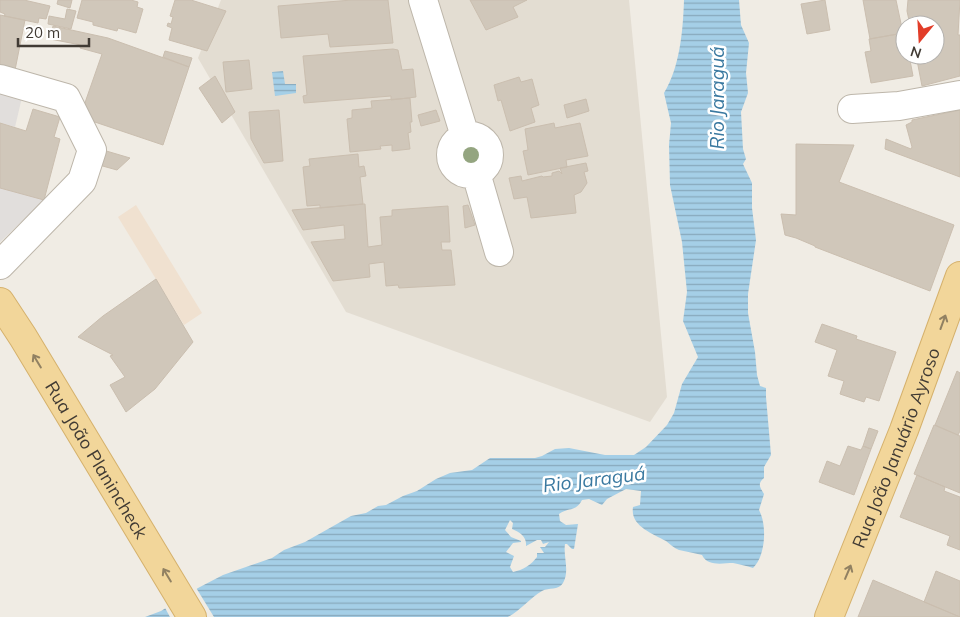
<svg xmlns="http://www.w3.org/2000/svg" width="960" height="617" font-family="Mulish,sans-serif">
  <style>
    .residential { fill: #e3ddd2 }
    .commercial { fill: #f0e1d0 }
    .parking { fill: #e1dedc }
    .water { fill: url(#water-rules); fill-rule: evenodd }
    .pier { fill: #f0ece4 }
    .building { fill: #d0c7ba; stroke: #cabeaf }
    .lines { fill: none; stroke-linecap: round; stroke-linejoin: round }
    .minor-casing { stroke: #bdb6aa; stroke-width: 30 }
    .major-casing { stroke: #d5b16c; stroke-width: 30 }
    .minor { stroke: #fff; stroke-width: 28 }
    .major { stroke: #f2d69a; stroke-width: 28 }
    .tree { fill: #94a580 }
    .oneway { stroke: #918162 }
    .labels { text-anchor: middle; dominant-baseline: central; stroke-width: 5; stroke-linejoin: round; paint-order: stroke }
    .street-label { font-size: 18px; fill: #413b34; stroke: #fff }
    .water-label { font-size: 19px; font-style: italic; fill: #3a79a0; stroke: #fff }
  </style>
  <defs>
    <pattern id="water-rules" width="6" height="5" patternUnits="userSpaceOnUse" patternTransform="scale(1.25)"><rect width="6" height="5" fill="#a5cfe7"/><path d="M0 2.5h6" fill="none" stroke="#88a9bc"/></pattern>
  </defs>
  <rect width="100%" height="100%" fill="#f0ece4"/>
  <path class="residential" d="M221,0H629L667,397L650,422L346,312L198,58Z"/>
  <path class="commercial" d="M136,205L202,313L184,325L118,217Z"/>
  <path class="parking" d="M0,67L28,72L15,127L0,123Z
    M0,188L44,200L0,242Z"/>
  <path class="water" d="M684,0H739L741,25L749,43L746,73L748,93L741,112L743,149L746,159L743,164L752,183V208L756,240L748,294V313L755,352L757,375L760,386L766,388V397L771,455L764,467V478C757,484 760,487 764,494L759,510C767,524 766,556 753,568C747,566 739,564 733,563C723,563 708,567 702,555C695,553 687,552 679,550C674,548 670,544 666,541C652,533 630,526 633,507L640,505L641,491L626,489L607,499L602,505L589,499L582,500C576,512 569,507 559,514L560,521L566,525L578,524L574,549H572L567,544H565C563,556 570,571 563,583C558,591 549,587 542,591C530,598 521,610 508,617H145L161,611L198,588L223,575L272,558L284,550L305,542L351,516L366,513L378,506L386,505L403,496L417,491L436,479L450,473L472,470L490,458H535L542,456L555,449L569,448L605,455H634L646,447L667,425L674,413L682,384L698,357L683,321L687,292L682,242L670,185L669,145L671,123L664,93C680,67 683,30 684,0ZM510,520L513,523L512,529C520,532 527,537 526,546L537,540H541L543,544L549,542L545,547H540L544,553H537V557C531,565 523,570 513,572L510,567L514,556L506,552L513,543L521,542V541L511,537L505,530Z
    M283,71L285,84H296V93L275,96L272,72Z"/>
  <path class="pier" d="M195,586L214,617H170L164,606Z"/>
  <path class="building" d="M0,0H24L50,6L46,19L39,18L38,23L4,16L5,14L0,12Z
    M58,0H72L70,8L57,4Z
    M82,0H131L138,2L137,7L143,9L136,33L118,28L117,31L93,25V22L77,18Z
    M175,0H191L226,11L207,51L169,40L172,28L167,26L168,23L171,24L173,17L170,16Z
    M352,0H388L393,43L330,47L328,34L281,38L278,6Z
    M470,0H527L513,7L518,17L486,30Z
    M825,0L830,30L807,34L801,4Z
    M863,0H896L903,33L870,39Z
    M908,0H960L958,35H960V76L922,86L916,55H935V25H910L907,11Z
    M67,9L76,11L71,29L48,24L49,16L65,19Z
    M0,15L25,20L15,70L0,67Z
    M53,26L108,38L189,67L163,145L80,117L102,54L80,48L81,45L50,39Z
    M904,33L905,55H909L913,76L871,83L865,52L871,51L869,39Z
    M393,49L398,50L402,70L413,69L416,97L391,100V96L304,103L303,96L307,95L303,56Z
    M165,51L192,58L189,67L163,57Z
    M249,60L252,89L226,92L223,62Z
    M215,76L235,112L222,123L199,88Z
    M519,77L521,82L532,79L539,105L531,108L535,122L510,131L501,100L498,101L494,85Z
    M410,98L412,122H410L411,132L408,133L410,149L392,151V145L380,146L381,149L350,152L347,119L352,118V110L372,108L371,101Z
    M586,99L589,111L567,118L564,105Z
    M33,109L60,117L54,137L60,139L44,200L0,188V123L26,131Z
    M279,110L283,161L264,163L251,139L249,112Z
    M436,110L440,121L421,126L418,115Z
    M960,110V177L885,149L886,139L911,149L912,147L906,125L912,122V120Z
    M554,123L555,128L580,123L588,156L566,160L567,167L528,175L523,151L528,150L525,129Z
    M796,144L854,145L839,182L954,225L930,291L815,247V246L796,238L785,235L781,214L796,215Z
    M103,150L130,158L117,170L99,165Z
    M358,154L359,167L364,166L366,176L360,177L363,204L320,208V205L307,206L303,167L310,166L309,159Z
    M586,163L588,171L584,172L587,183L581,192L574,195L576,213L531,218L527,197L514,199L509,178L521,176L522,181L542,176L543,177L552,176V173L559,171L562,174L560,168Z
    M365,204L368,247L382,245L380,217L392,216V210L448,206L450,242H441L442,250H451L455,285L399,288L398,285L386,286L384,262L369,264L370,277L333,281L311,242L345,239L344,225L303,230L292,210Z
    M468,205L475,225L465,228L463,206Z
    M156,279L193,342L155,389L126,412L110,385L125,377L110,356L113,355L78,337L103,316Z
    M822,324L857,336L856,339L896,352L879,401L866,397L864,402L840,394L844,381L828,376L837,350L815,342Z
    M957,371L960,373V431L958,435L935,425Z
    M934,425L960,436V493L914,474Z
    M869,428L878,431L871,449L863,446Z
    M848,446L861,450L863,446L871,449L854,495L819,482L827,461L840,466Z
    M917,475L945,487L944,491L960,497V550L947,545L950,536L900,517Z
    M936,571L960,581V617L924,602Z
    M873,580L960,617H858Z"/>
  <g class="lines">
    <defs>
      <path id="minor" d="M423,0L465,136
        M0,79L66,98L92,150L82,181L0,265
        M852,109L899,106L960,95
        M451 155a19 19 0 1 1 38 0a19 19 0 1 1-38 0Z
        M476,173L499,252"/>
      <g id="major">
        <path id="s1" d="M0,302L23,337L192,617"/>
        <path id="s2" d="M829,617L904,430L960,276"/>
      </g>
    </defs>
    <use href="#minor" class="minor-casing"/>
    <use href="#major" class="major-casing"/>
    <use href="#minor" class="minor"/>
    <use href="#major" class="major"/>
  </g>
  <circle class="tree" cx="471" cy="155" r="8"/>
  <defs><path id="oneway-shaft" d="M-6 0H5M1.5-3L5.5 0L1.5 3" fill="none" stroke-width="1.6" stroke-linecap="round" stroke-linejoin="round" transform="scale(1.25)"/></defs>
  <g class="oneway">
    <use href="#oneway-shaft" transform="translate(943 322) rotate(-70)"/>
    <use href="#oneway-shaft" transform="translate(37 361) rotate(-121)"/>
    <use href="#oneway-shaft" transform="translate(848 572) rotate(-67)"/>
    <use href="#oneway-shaft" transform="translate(167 575) rotate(-121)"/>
  </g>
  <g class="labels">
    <g class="street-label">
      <text stroke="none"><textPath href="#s2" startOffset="182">Rua João Januário Ayroso</textPath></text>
      <text stroke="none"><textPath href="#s1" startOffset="185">Rua João Planincheck</textPath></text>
    </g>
    <g class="water-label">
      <text transform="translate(717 98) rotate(-90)">Rio Jaraguá</text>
      <text transform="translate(594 479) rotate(-7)">Rio Jaraguá</text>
    </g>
  </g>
  <g transform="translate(920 40) rotate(198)"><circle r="24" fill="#ffffff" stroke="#b3b1ae"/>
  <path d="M0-4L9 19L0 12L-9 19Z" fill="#e23d29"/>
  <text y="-8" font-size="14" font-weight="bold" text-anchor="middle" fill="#413b34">N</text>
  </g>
  <path d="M18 38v8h71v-8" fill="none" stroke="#413b34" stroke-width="2.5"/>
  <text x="25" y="38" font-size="15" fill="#413b34" stroke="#ffffff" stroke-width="4" paint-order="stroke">20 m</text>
</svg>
